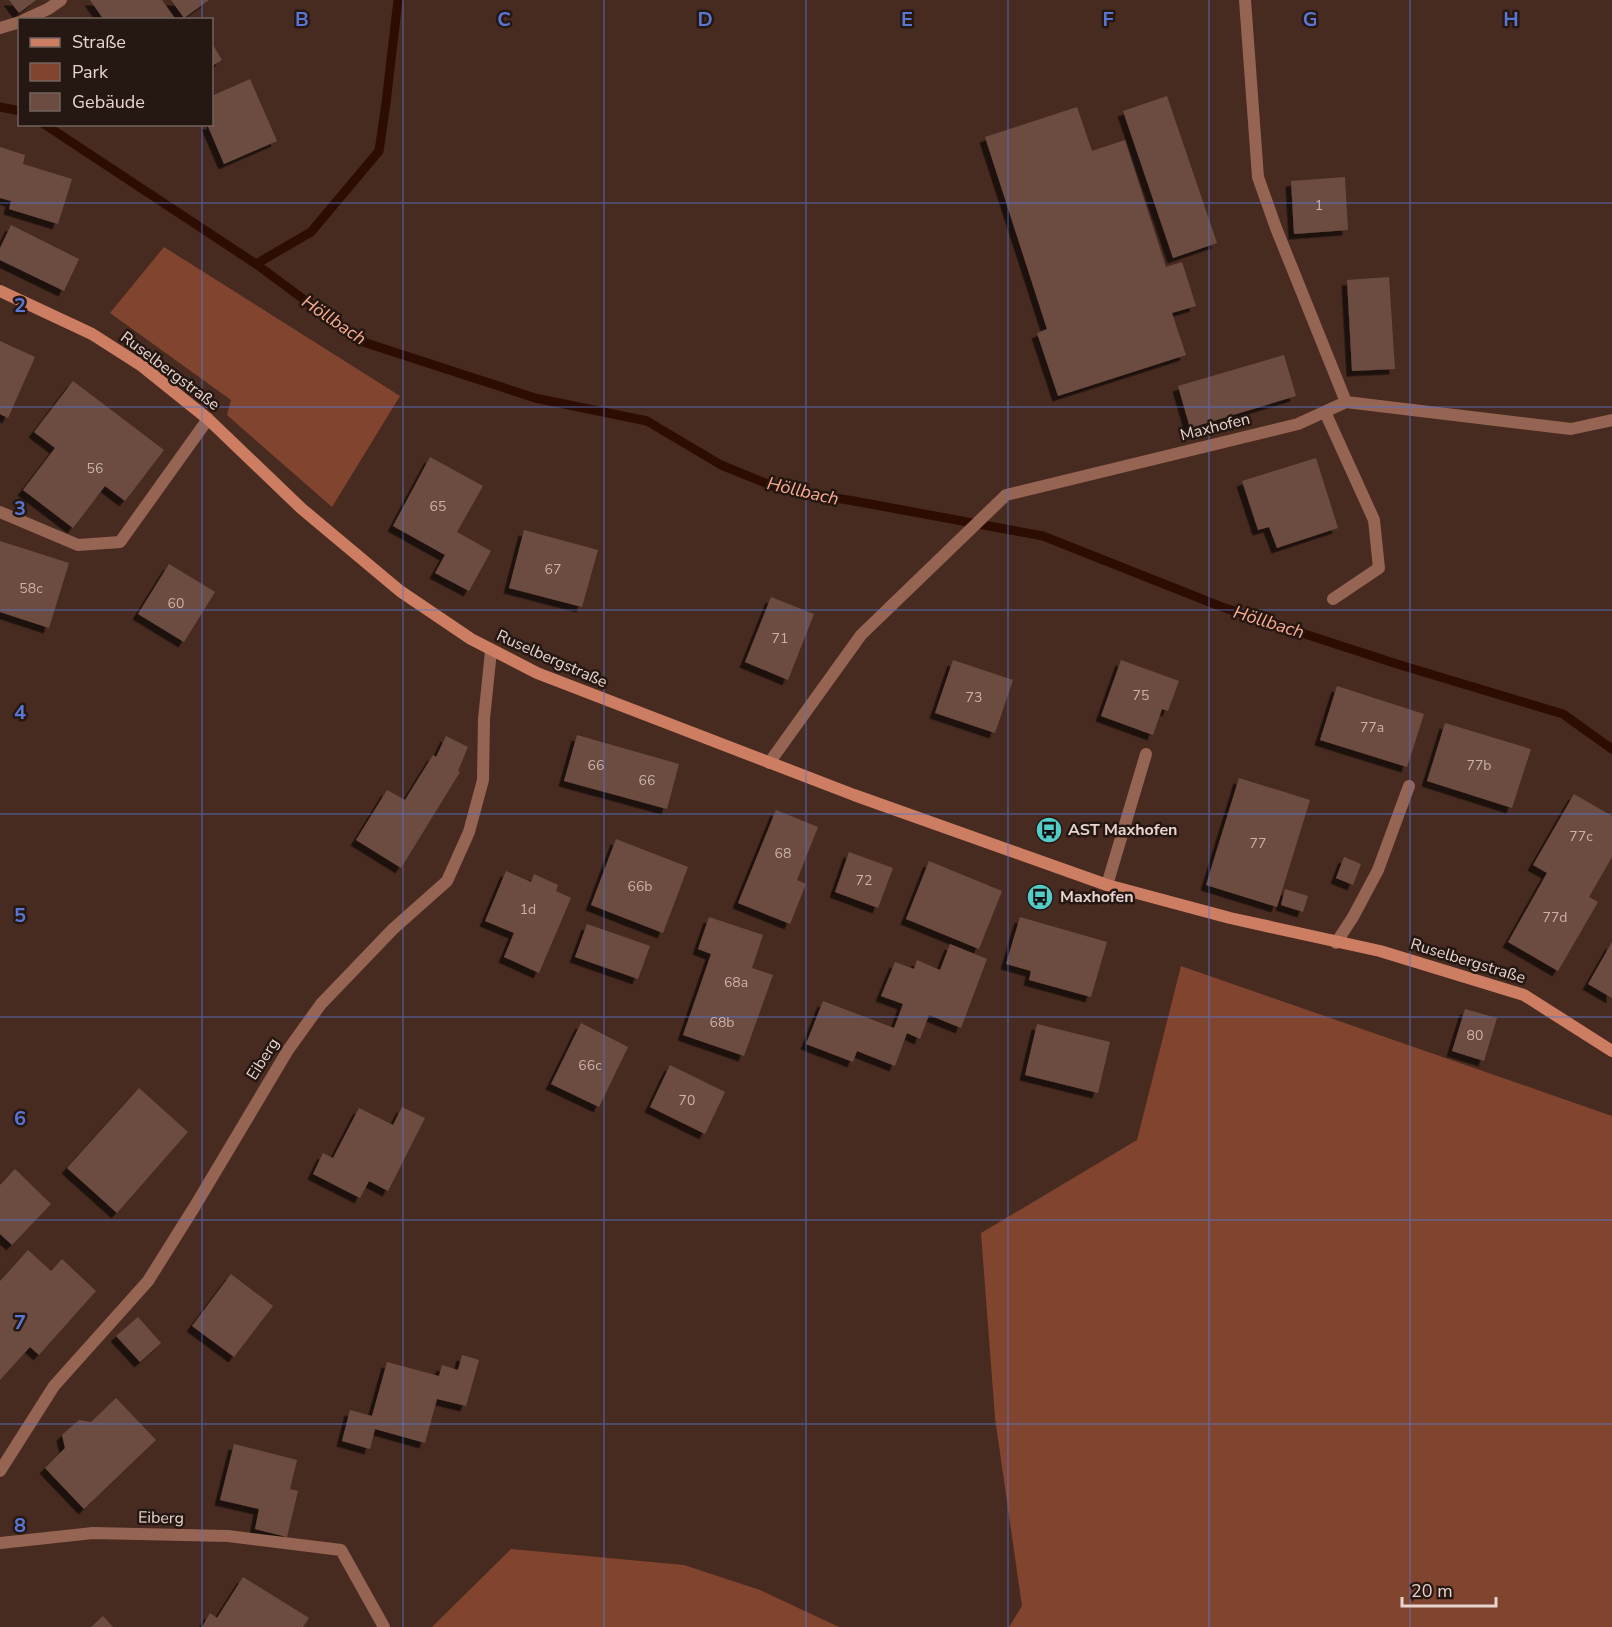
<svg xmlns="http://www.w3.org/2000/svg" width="1612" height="1627" font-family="'Nunito Sans',sans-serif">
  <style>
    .green { fill: #81442e }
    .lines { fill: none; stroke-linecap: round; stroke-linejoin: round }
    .stream { stroke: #2d0c02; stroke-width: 9 }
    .building { fill: #6c4c41; filter: url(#shadow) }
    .service { stroke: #966453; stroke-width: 12 }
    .minor { stroke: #966453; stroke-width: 12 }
    .secondary { stroke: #cd7e62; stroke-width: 12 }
    .grid { fill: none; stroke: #5a76d5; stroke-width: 1.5; stroke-opacity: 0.55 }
    .labels { text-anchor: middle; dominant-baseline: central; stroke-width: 5; stroke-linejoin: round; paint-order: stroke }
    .number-label { font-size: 14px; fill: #c9b2aa }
    .street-label { font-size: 16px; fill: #e8d4cd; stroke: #251712 }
    .poi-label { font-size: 16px; font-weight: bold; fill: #e8d4cd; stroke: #251712; text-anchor: start }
    .water-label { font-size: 18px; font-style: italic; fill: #fbac90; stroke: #251712 }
    .grid-label { font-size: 20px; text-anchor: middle; font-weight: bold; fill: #5a76d5; stroke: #251712; stroke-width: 5; stroke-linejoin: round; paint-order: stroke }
  </style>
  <defs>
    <filter id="shadow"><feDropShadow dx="-5.5" dy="5.5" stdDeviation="0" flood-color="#0009"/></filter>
  </defs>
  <rect width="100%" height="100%" fill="#482b20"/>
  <path class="green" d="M164,247L400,396L332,507L227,415L231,400L110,313Z
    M1181,966L1612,1116V1627H1009L1022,1606L995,1418L981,1233L1137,1140Z
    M511,1549L684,1565L760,1590L839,1627H432Z"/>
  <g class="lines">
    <path class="stream" d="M0,107L20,111
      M44,124L256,264L360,341L535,398L647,421L721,465L780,489L854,501L1043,536L1222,607L1397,664L1563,714L1612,749
      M256,264L311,232L379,151L386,103L398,0"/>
  </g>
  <path class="building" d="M9,0H36L19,13Z
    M90,0H162L176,20H104Z
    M171,0H209L184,18Z
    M212,43L222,60L212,66Z
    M250,79L277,141L224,164L207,124H212V96Z
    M1167,96L1217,243L1173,258L1123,111Z
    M1077,107L1092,151L1125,140L1166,267L1182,262L1196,306L1172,313L1186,355L1058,396L1037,333L1047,329L985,137Z
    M0,147L25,155L23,164L72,179L58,224L9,209L11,201L0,198Z
    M1345,177L1348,230L1294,234L1291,181Z
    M11,225L79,259L64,291L0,260V248Z
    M1389,277L1395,369L1352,371L1347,280Z
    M0,341L35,357L8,418L0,414Z
    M1284,355L1296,396L1190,428L1178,386Z
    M73,381L164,450L125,501L105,486L73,528L23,490L55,448L34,432Z
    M430,457L483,486L457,532L491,551L469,591L435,573L445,555L393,526Z
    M1316,458L1338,528L1277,548L1269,527L1258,530L1242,481Z
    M524,530L598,550L582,607L509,588Z
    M0,541L69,563L49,628L0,612Z
    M169,564L215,592L184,642L138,614Z
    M771,597L814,614L788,680L745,662Z
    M953,660L1013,680L995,733L935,713Z
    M1121,660L1179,681L1168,711L1162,709L1153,735L1101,716Z
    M1337,686L1424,714L1407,767L1320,740Z
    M1445,723L1531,749L1512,808L1427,781Z
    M577,735L679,764L667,809L564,781Z
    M446,736L468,747L458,771L460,772L401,868L356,840L387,790L405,800L433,755L436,757Z
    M1239,778L1310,800L1277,907L1206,885Z
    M1574,794L1612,816V857L1589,897L1598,902L1558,971L1508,942L1547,873L1533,865Z
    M776,810L818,827L797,880L806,884L790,924L738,903Z
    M616,839L688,867L663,933L591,905Z
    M849,852L893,868L878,908L835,892Z
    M1344,857L1361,864L1353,885L1336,878Z
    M929,861L1002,891L979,949L906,919Z
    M506,871L531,882L534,874L558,885L556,891L571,898L539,973L504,957L514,933L485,921Z
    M1285,889L1308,896L1303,912L1281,905Z
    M709,917L763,935L752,968L773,975L744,1056L683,1035L711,954L698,949Z
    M1020,917L1107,942L1091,997L1029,980L1031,971L1006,964Z
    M587,924L650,946L638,979L575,957Z
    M1612,942V998L1588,984Z
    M950,944L987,959L961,1028L929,1015L920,1039L907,1033L895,1066L857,1051L853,1062L806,1044L823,1001L894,1028L903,1004L881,996L895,962L914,969L917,960L940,970Z
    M1465,1009L1497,1018L1484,1061L1452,1051Z
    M581,1023L628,1047L599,1107L551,1084Z
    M1037,1024L1110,1042L1098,1093L1025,1075Z
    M670,1065L725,1092L705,1134L650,1107Z
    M139,1088L188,1132L117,1213L67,1168Z
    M402,1107L425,1118L388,1191L369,1181L360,1198L313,1174L323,1153L333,1158L359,1108L393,1125Z
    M15,1169L51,1204L12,1245L0,1234V1185Z
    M28,1250L51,1271L62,1259L96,1291L39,1355L30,1347L0,1380V1281Z
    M231,1274L273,1306L234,1357L192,1326Z
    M138,1317L161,1343L140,1362L116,1336Z
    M462,1355L479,1360L466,1406L437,1399L425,1443L375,1429L370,1449L342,1441L350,1410L372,1416L387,1362L439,1376L442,1365L458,1370Z
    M116,1398L156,1440L84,1509L45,1468L65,1448L62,1435L79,1420L91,1422Z
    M234,1444L297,1460L290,1489L298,1491L287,1537L255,1529L259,1509L220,1500Z
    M243,1577L309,1618L303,1627H202L210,1613L217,1618Z
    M103,1616L113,1627H91Z"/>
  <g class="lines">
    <path class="service" d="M1325,412L1374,520L1379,568L1333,599
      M1107,885L1146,754
      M1336,943L1353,917L1378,870L1409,786"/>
    <path class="minor" d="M1245,0L1258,177L1276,228L1346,402
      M24,20L48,9L61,0
      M0,28L20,22
      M0,512L78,545L120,542L208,419
      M769,763L861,635L1006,495L1298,424L1346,402L1571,429L1612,420
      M0,1471L54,1386L148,1281L195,1206L288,1050L321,1004L393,929L447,881L469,832L483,780L484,719L491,651
      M0,1543L93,1533L228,1536L341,1550L384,1627"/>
    <path class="secondary" d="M0,291L92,334L142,366L208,419L302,509L400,591L471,639L537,673L854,795L1107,885L1230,918L1380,951L1524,995L1612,1051"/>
  </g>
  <path class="grid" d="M202,0V20M403,0V1627M604,0V1627M806,0V1627M1008,0V1627M1209,0V1627M1410,0V1627M202,124V1627M0,203H1612M0,407H1612M0,610H1612M0,814H1612M0,1017H1612M0,1220H1612M0,1424H1612"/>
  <defs>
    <symbol id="bus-disc" viewBox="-11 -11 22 22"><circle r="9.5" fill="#54cdc7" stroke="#251712"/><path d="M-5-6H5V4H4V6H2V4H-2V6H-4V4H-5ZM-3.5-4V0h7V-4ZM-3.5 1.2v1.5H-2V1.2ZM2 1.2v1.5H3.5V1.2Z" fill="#111"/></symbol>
  </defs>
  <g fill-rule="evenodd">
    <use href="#bus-disc" x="1034" y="815" width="30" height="30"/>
    <use href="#bus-disc" x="1025" y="882" width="30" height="30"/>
  </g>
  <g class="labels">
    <g class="number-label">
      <text x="1319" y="205">1</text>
      <text x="95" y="468">56</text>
      <text x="438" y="506">65</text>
      <text x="553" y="569">67</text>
      <text x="31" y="588">58c</text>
      <text x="176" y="603">60</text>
      <text x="780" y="638">71</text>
      <text x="1141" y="695">75</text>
      <text x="974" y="697">73</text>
      <text x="1372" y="727">77a</text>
      <text x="596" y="765">66</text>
      <text x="1479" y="765">77b</text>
      <text x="647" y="780">66</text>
      <text x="1581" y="836">77c</text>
      <text x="1258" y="843">77</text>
      <text x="783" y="853">68</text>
      <text x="864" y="880">72</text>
      <text x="640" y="886">66b</text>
      <text x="528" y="909">1d</text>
      <text x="1555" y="917">77d</text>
      <text x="736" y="982">68a</text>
      <text x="722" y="1022">68b</text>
      <text x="1475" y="1035">80</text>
      <text x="590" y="1065">66c</text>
      <text x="687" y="1100">70</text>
    </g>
    <g class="street-label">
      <text transform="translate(170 371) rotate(37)">Ruselbergstraße</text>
      <text transform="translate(1215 427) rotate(-14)">Maxhofen</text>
      <text transform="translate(552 659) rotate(24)">Ruselbergstraße</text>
      <text transform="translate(1468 961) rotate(17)">Ruselbergstraße</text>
      <text transform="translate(263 1059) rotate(-58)">Eiberg</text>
      <text transform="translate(161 1518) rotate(1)">Eiberg</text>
    </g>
    <g class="poi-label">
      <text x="1068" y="830">AST Maxhofen</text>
      <text x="1060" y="897">Maxhofen</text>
    </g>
    <g class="water-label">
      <text transform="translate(334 320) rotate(34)">Höllbach</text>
      <text transform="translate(803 491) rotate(13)">Höllbach</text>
      <text transform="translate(1269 622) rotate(17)">Höllbach</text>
    </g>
  </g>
  <g class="grid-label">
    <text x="302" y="26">B</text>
    <text x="504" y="26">C</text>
    <text x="705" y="26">D</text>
    <text x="907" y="26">E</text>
    <text x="1108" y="26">F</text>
    <text x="1310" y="26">G</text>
    <text x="1511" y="26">H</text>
    <text x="20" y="312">2</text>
    <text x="20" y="515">3</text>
    <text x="20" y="719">4</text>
    <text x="20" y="922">5</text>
    <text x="20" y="1125">6</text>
    <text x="20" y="1329">7</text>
    <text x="20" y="1532">8</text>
  </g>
  <rect x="18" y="18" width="195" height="108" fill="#251712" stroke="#73635d" stroke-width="1.5"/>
  <rect x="30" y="38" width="30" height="9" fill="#cd7e62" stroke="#73635d" stroke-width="1.5"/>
  <text x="72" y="48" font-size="18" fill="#e8d4cd">Straße</text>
  <rect x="30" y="63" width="30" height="18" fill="#81442e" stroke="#73635d" stroke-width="1.5"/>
  <text x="72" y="78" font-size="18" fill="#e8d4cd">Park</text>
  <rect x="30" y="93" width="30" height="18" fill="#6c4c41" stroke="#73635d" stroke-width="1.5"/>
  <text x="72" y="108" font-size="18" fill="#e8d4cd">Gebäude</text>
  <path d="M1402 1597v9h94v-9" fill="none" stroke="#e8d4cd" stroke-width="3"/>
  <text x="1411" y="1597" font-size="18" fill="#e8d4cd" stroke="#251712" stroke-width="4.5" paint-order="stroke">20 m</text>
</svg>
